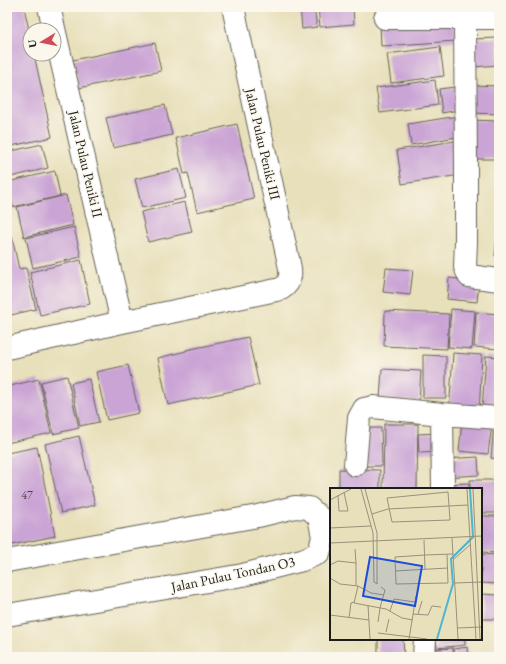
<svg xmlns="http://www.w3.org/2000/svg" width="506" height="664" font-family="'EB Garamond',serif">
  <style>
    .building { fill: #caa4d5 }
    .lines { fill: none; stroke-linecap: round; stroke-linejoin: round }
    .minor-casing { stroke: #636154; stroke-width: 24 }
    .minor { stroke: #fff; stroke-width: 22 }
    .labels { text-anchor: middle; dominant-baseline: central; stroke-width: 3; stroke-linejoin: round; paint-order: stroke }
    .number-label { font-size: 12px; fill: #483e4a }
    .street-label { font-size: 14px; fill: #1c1c1c; stroke: #fbf7ec }
    .inset-river { fill: none; stroke: #4eb5cc; stroke-width: 2 }
    .inset-road { fill: none; stroke: #96927b; stroke-width: 1 }
    .view { fill: #1d4ed8; fill-opacity: 0.15; stroke: #1d4ed8; stroke-width: 2 }
    .inset-edge { fill: none; stroke: #1c1c1c; stroke-width: 2 }
  </style>
  <rect width="100%" height="100%" fill="#fbf7ec"/>
  <filter id="ink" filterUnits="userSpaceOnUse"><feTurbulence type="fractalNoise" baseFrequency=".025" numOctaves="2"/><feDisplacementMap in="SourceGraphic" scale="8" xChannelSelector="R" yChannelSelector="G"/><feConvolveMatrix kernelMatrix="1 2 1 2 8 2 1 2 1" color-interpolation-filters="sRGB"/></filter>
  <filter id="wash" filterUnits="userSpaceOnUse"><feTurbulence type="fractalNoise" baseFrequency=".012" numOctaves="4" result="noise"/><feDisplacementMap in="SourceGraphic" scale="16" xChannelSelector="R" yChannelSelector="G"/><feGaussianBlur stdDeviation="0.9" result="paint"/><feColorMatrix in="noise" values="0 0 0 0 0 0 0 0 0 0 0 0 0 0 0 0 0 1.4 0 .05"/><feComposite in="paint" operator="in"/></filter>
  <g filter="url(#wash)">
    <rect width="100%" height="100%" fill="#e8e0bb"/>
    <g id="blocks">
      <path class="building" d="M7,7H24L30,35V54H34L52,137L7,147Z
        M300,7H314L317,27L302,29Z
        M318,7H353L354,24L320,27Z
        M454,18L456,41L381,46L380,23Z
        M497,38L499,65L473,67L472,39Z
        M155,43L161,71L79,88L73,60Z
        M440,47L444,76L391,83L387,54Z
        M435,80L438,105L380,113L376,88Z
        M469,85L499,86V114L468,113Z
        M455,87L458,110L442,113L439,89Z
        M165,105L172,135L113,148L106,118Z
        M458,116L462,136L411,145L408,124Z
        M470,120L499,121V159H469Z
        M237,124L254,199L197,212L188,173L184,174L176,138Z
        M455,141L460,175L402,184L397,150Z
        M42,144L48,168L7,178V152Z
        M179,169L186,198L142,208L135,179Z
        M55,171L60,196L13,207L7,182Z
        M66,195L73,225L24,237L17,207Z
        M185,202L192,232L148,242L141,212Z
        M498,224H499V256H495Z
        M74,227L81,257L33,268L26,238Z
        M12,237L19,269L26,268L36,309L7,316V239Z
        M81,260L90,304L40,315L30,272Z
        M386,268L413,270L410,295L383,292Z
        M449,278L479,281L477,302L447,299Z
        M498,292H499V309H496Z
        M451,309L475,311L472,349L448,347Z
        M385,311L449,314L447,349L384,346Z
        M476,312L499,314V349L474,347Z
        M248,337L259,385L168,405L158,358L186,351V350Z
        M453,353L482,355L479,415L449,413Z
        M423,355L446,356V398H423Z
        M486,356L499,357V410L482,409Z
        M128,365L139,413L107,420L96,372Z
        M382,369L421,371L419,401L380,399Z
        M67,376L79,428L53,434L41,382Z
        M39,379L51,433L7,443V388L10,387V386Z
        M89,379L99,422L80,426L71,383Z
        M462,421L492,425L488,454L459,451Z
        M494,423H499V459L491,458Z
        M384,424H418L417,489H383Z
        M359,428H381L382,466H360Z
        M440,433L441,452L419,453L418,434Z
        M79,436L95,505L61,513L45,444Z
        M37,447L55,536L7,546V453Z
        M478,457L479,475L445,477L444,459Z
        M339,469L380,470V489H339Z
        M470,480H499V513H481V489H470Z
        M469,483V489H443V484Z
        M481,516H499V553L481,552Z
        M481,554L499,555V584L481,583Z
        M481,594L499,595V619H481Z
        M378,639H403L404,657H378Z
        M436,639H465V645L437,648Z
        M467,647L468,657H455L454,649Z
        M453,648V657H427L426,650Z"/>
    </g>
  </g>
  <g filter="url(#ink)">
    <use href="#blocks" fill-opacity="0" stroke="#636154" stroke-width="1"/>
    <g class="lines">
      <defs>
        <path id="minor" d="M49,7L122,322
          M385,18H499
          M465,18L466,165V242L465,267L469,276L499,280
          M7,348L122,322L281,289C293,282 291,271 288,259L233,7
          M442,414L443,489
          M355,465L359,418L364,409L373,407L442,414L499,418
          M7,561L258,516L295,507L309,508L319,517L323,537L319,553L302,560L243,575L7,615
          M424,657L425,639"/>
      </defs>
      <use href="#minor" class="minor-casing"/>
      <use href="#minor" class="minor"/>
    </g>
  </g>
  <g class="labels">
    <g class="number-label">
      <text x="27" y="495">47</text>
    </g>
    <g class="street-label">
      <text transform="translate(263 144) rotate(77)">Jalan Pulau Peniki III</text>
      <text transform="translate(86 164) rotate(77)">Jalan Pulau Peniki II</text>
      <text transform="translate(233 574) rotate(-12)">Jalan Pulau Tondan O3</text>
    </g>
  </g>
  <g transform="translate(330 488)">
    <rect width="152" height="152" fill="#e8e0bb"/>
    <path class="inset-river" d="M107,151L123,96L121,71L143,49L140,1"/>
    <path class="inset-road" d="M31,1L43,45L44,94L47,96V45L35,1M137,1L146,151M143,1L150,151M118,4L120,32L62,34L57,10ZM8,7L9,23H18L14,4M0,12L21,1M42,26L58,21L138,17M0,40L41,38M122,50L128,151M94,52L95,81M0,55L152,48M25,61L26,75M117,67L118,95L66,96L65,69L95,67L123,66M124,71L141,56M0,77L8,73L26,75V97M65,83L118,80M0,90L10,96L28,98L24,115L56,121L72,130L83,132M125,95L152,94M28,98L41,105L54,107M38,117L40,151M50,120L55,102L51,99M60,123L64,111L85,114M83,126L98,127L102,118L111,119M88,126L92,113M0,127L39,132M19,130L21,115L24,114M48,134L50,120M127,140L152,139M56,144L59,131M48,145L97,151M79,151L86,108"/>
    <path class="view" d="M40,69L92,78L85,118L33,108Z"/>
    <rect width="152" height="152" class="inset-edge"/>
  </g>
  <rect width="506" height="664" fill="none" stroke="#fbf7ec" stroke-width="24"/>
  <g transform="translate(42 42) rotate(260)"><circle r="19" fill="#fbf7ec" stroke="#a29f99"/>
  <path d="M0-3L7 15L0 10L-7 15Z" fill="#d1495b"/>
  <text y="-6" font-size="11" font-weight="bold" text-anchor="middle" fill="#1c1c1c">U</text>
  </g>
</svg>
